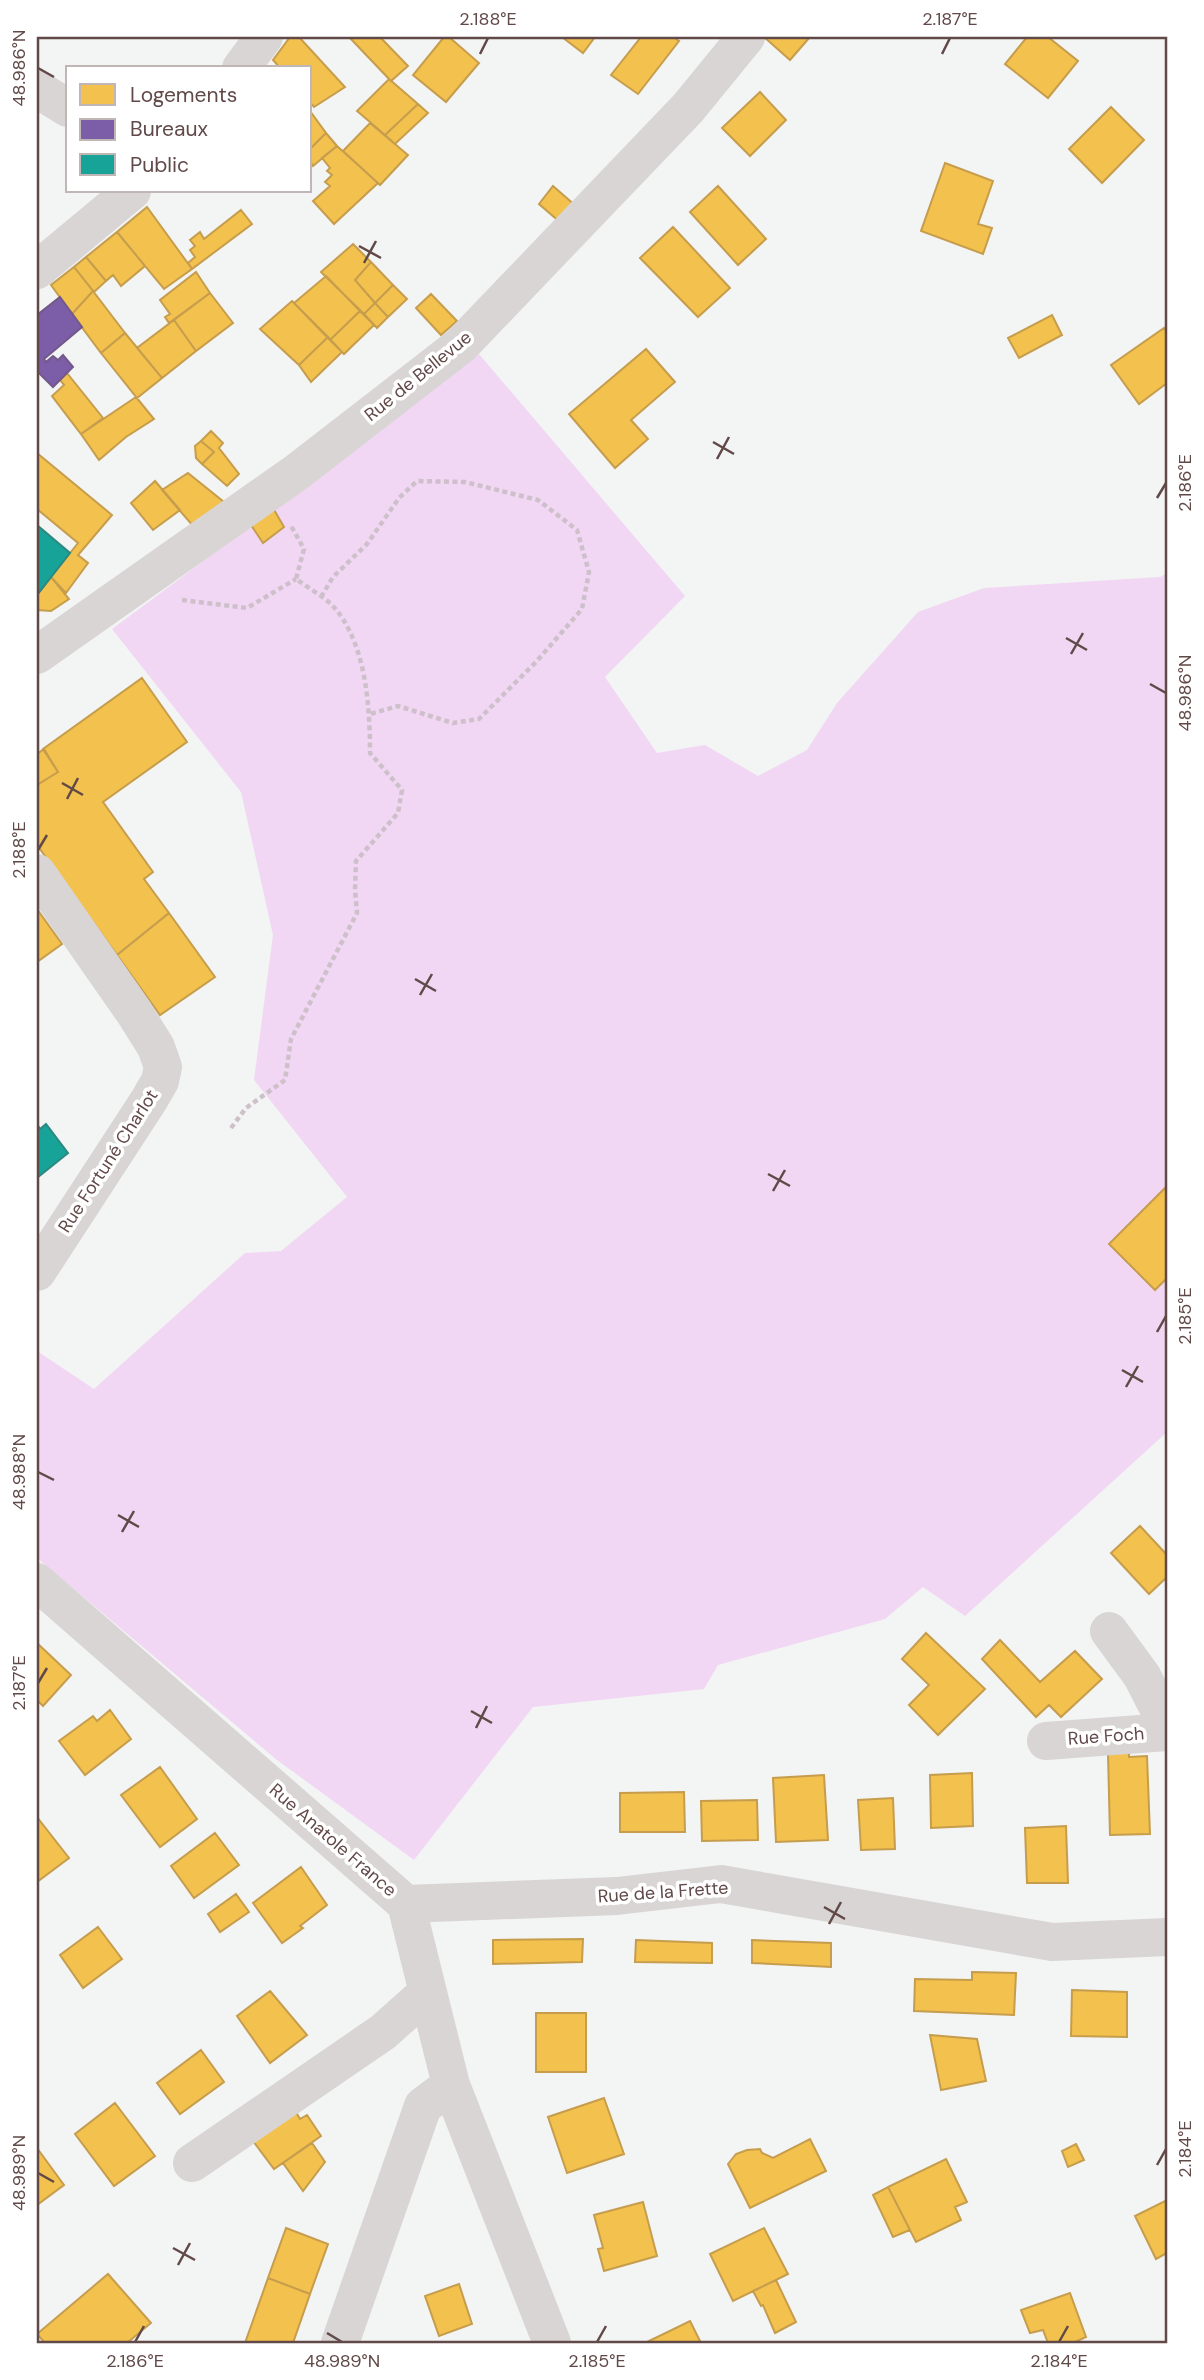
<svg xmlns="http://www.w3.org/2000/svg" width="1204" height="2380" font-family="'DM Sans',sans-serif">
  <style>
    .green { fill: #f1d7f3 }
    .homes { fill: #f2c14e; stroke: #c69d4c; stroke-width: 2 }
    .offices { fill: #7b5ea7; stroke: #73588a; stroke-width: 2 }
    .public { fill: #17a398; stroke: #2d8880; stroke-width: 2 }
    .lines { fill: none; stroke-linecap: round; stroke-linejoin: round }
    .path { stroke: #cec0cb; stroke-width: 4.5; stroke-dasharray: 5 3.5; stroke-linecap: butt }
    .minor { stroke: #d9d5d5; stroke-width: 38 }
    .ticks { fill: none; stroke: #614948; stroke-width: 2.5 }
    .labels { text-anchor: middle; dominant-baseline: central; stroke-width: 7; stroke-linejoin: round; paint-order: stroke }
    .street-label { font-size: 18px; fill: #614948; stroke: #fff }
    .neatline { fill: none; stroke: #614948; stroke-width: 2.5 }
    .ticks-label { font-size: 18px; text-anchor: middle; fill: #614948 }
  </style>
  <rect width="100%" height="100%" fill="#f3f4f4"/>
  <path class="green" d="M479,354L685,596L605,677L657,753L705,745L758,776L807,750L837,703L918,612L984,588L1160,577L1167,573V1432L965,1616L923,1587L885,1619L718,1665L704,1689L533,1707L414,1860L277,1760L37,1558V1351L94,1389L245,1253L281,1251L347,1197L254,1080L273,935L241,792L112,629L381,429Z"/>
  <path class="homes" d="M290,37H299L345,87L314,107L310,102V68H280L273,60Z
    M349,37H380L408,66L391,81Z
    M444,37H449L479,63L446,102L413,75Z
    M562,37H595L583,53Z
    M641,37H673L679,41L638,94L611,75Z
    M764,37H810L790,60Z
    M1027,37H1048L1078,61L1048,98L1005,64Z
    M389,79L418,104L385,135L357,111Z
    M760,92L786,120L750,156L722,128Z
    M418,104L428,113L395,144L385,135Z
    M1111,107L1144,140L1102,183L1069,149Z
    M310,111L326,133L310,149Z
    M370,123L408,155L380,185L343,151Z
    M326,133L337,146L313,166L310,161V149Z
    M337,146L378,183L334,224L313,201L330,186L325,182L332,175L327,171L330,168L322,158Z
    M945,163L993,181L978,224L992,228L983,254L921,231Z
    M553,186L576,206L561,223L539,204Z
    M718,186L766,239L738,265L690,212Z
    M147,207L192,269L164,289L117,232Z
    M241,210L252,224L192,269L188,263L195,257L190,250L195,246L190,240L200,232L204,239Z
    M673,227L730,288L698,317L640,258Z
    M117,232L145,266L121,286L113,275L106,281L86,257Z
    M353,244L371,262L355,280L375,303L364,314L321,272Z
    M86,257L106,281L94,292L74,267Z
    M371,262L393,285L375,303L355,280Z
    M74,267L93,291L72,314L51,285Z
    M196,272L210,293L169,323L165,317L170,314L160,300Z
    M326,276L360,311L330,340L294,303Z
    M393,285L407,299L388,317L375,303Z
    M93,291L125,333L101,353L72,314Z
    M210,293L233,323L196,351L174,320Z
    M431,294L457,321L441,335L416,308Z
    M292,301L328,337L299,365L260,329Z
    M375,303L388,317L377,328L364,314Z
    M360,311L374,325L344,354L330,340Z
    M1052,315L1062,335L1019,358L1008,338Z
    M174,320L196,351L162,378L137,348Z
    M1164,328L1167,333V383L1139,404L1111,365Z
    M125,333L162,378L137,398L101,353Z
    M328,337L342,352L311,382L299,365Z
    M646,349L675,382L631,420L648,439L615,468L569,414Z
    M67,373L103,418L81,434L52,396L64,385L60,380Z
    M136,397L154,419L126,437L99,460L81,434Z
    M211,431L223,443L219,448L239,474L227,486L202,464L214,452L201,441Z
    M201,441L214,452L202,464L196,458L195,446Z
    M37,453L112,515L78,555L88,563L66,593L51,577L78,543L37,509Z
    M188,473L224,502L193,526L162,490Z
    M155,481L180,510L153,530L131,503Z
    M269,501L284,527L263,543L249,522Z
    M51,577L69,599L51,611L37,610V595Z
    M142,678L187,742L103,802L153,872L144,879L169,913L117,955L37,845V785L58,772L43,749Z
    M44,749L58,772L37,785V754Z
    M37,909L62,944L37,962Z
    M169,913L215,977L160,1015L117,955Z
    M1167,1186V1278L1155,1290L1109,1244Z
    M1140,1526L1167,1555V1577L1149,1594L1111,1553Z
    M926,1633L985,1689L938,1735L909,1705L929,1685L902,1659Z
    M1000,1640L1040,1682L1075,1651L1102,1679L1061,1717L1049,1705L1036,1717L982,1659Z
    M37,1643L71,1675L43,1706L37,1700Z
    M110,1710L131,1739L85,1775L59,1741L93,1716L97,1721Z
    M1129,1752V1757L1147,1756L1150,1834L1110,1835L1108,1754Z
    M160,1767L197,1819L160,1847L121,1795Z
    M972,1773L973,1826L931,1828L930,1775Z
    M824,1775L828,1840L776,1842L773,1778Z
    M684,1792L685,1832H620V1793Z
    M893,1798L895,1849L861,1850L858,1800Z
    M757,1800L758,1840L702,1841L701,1801Z
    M37,1817L69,1858L37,1882Z
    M1066,1826L1068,1883H1027L1025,1828Z
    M215,1833L239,1865L194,1898L171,1866Z
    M301,1867L327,1905L300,1926L303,1928L282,1943L253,1903Z
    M236,1894L249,1912L220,1932L208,1914Z
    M98,1927L122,1959L83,1988L60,1955Z
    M583,1939L582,1962L493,1964V1940Z
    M636,1940L712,1943V1963L635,1962Z
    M752,1940L831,1943V1967L752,1963Z
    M972,1972L1016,1973L1014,2015L914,2011L915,1979L972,1980Z
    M1072,1990L1127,1992V2037L1071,2036Z
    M270,1991L307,2035L270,2063L237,2016Z
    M536,2013H586V2072H536Z
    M930,2035L977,2039L986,2081L941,2090Z
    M201,2050L224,2082L180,2114L157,2083Z
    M604,2098L624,2154L567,2173L548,2117Z
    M290,2102L300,2119L307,2115L321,2136L274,2169L247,2133Z
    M115,2103L155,2156L114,2186L75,2134Z
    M810,2139L826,2171L750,2208L728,2164L736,2154L747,2150L760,2149L762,2153L773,2158Z
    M312,2143L325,2162L303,2191L283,2163Z
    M1076,2144L1084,2160L1068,2167L1062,2151Z
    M37,2148L64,2185L37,2205Z
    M946,2159L967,2202L955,2207L961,2220L916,2242L888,2187Z
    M888,2187L910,2230L893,2237L873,2195Z
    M1167,2200V2253L1156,2259L1135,2216Z
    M643,2202L657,2256L604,2271L598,2249L603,2248L594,2215Z
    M286,2228L328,2244L310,2294L268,2278Z
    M764,2228L788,2274L733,2301L710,2254Z
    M108,2274L151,2323L127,2343H45L37,2334Z
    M268,2278L310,2294L293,2343H245Z
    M776,2280L796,2322L775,2333L763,2305L761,2306L753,2291Z
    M459,2284L472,2324L439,2336L425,2296Z
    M1070,2293L1086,2337L1073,2343H1048L1043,2330L1030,2333L1021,2310Z
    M690,2321L701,2343H645Z"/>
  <path class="offices" d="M60,297L82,327L44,359L46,362L53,356L58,360L63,355L73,367L53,387L37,371V315Z"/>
  <path class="public" d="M37,525L70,553L37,595Z
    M37,1124L40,1129L46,1124L68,1153L37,1178Z"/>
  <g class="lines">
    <path class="path" d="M321,597L333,577L367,544L399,498L417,481L465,482L538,500L577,530L589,572L582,609L536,662L479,719L453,723L398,706L370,714
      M182,600L247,608L296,579
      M231,1128L246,1108L285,1080L291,1039L357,913L355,890L356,861L398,813L402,790L370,753C370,706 366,640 331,604C321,595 307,587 296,579L304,549L290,524"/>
    <path class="minor" d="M241,68L264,37
      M37,89L68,108
      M37,270L132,191
      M37,655L297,472L461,345L688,108L746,37
      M37,873L134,1012L156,1047L163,1067L160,1081L149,1100L37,1272
      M37,1582L406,1904L451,2085L552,2343
      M1109,1631L1142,1676L1167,1725
      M1046,1741L1167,1732
      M406,1904L617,1896L721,1884L1052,1942L1167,1937
      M192,2163L383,2032L428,1992
      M340,2343L423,2106L451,2085"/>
  </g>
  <path class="ticks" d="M480,54L488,38M942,54L950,38M38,68L54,77M359,246L381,258M364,263L376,241M713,442L734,454M717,459L729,437M1157,498L1166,483M1066,638L1087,650M1071,654L1083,633M1150,684L1166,693M62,783L83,795M67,799L78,778M38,850L47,835M415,979L436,991M420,995L432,974M768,1174L790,1186M773,1191L785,1170M1157,1332L1166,1316M1122,1370L1143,1382M1126,1387L1138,1366M38,1472L54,1480M118,1515L139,1527M122,1532L134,1511M38,1683L47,1668M471,1711L492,1723M476,1728L487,1706M824,1907L845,1919M829,1924L841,1902M1157,2165L1166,2149M38,2173L54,2182M173,2248L195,2260M178,2265L190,2243M327,2333L342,2342M135,2342L144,2326M597,2342L606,2326M1059,2342L1068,2326"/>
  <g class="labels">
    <g class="street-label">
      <text transform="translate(418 376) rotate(-39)">Rue de Bellevue</text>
      <text transform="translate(108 1161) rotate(-57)">Rue Fortuné Charlot</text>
      <text transform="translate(1106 1736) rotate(-4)">Rue Foch</text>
      <text transform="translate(333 1840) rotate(41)">Rue Anatole France</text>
      <text transform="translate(663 1892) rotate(-4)">Rue de la Frette</text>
    </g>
  </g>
  <rect width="1204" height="2380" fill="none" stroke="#ffffff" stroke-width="77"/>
  <rect x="66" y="66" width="245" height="126" fill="#ffffff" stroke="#c0b6b6" stroke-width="2"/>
  <rect x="80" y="84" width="35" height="21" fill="#f2c14e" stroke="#c0b6b6" stroke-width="2"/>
  <text x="130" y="102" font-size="21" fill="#614948">Logements</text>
  <rect x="80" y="119" width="35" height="21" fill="#7b5ea7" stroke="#c0b6b6" stroke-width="2"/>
  <text x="130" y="136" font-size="21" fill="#614948">Bureaux</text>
  <rect x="80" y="154" width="35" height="21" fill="#17a398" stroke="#c0b6b6" stroke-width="2"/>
  <text x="130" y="172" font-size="21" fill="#614948">Public</text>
  <rect x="38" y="38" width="1128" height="2304" class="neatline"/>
  <g class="ticks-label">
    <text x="488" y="25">2.188°E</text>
    <text x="950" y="25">2.187°E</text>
    <text transform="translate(19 68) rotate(-90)" y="6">48.986°N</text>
    <text transform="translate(1185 483) rotate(-90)" y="6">2.186°E</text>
    <text transform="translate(1185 693) rotate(-90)" y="6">48.986°N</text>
    <text transform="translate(19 850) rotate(-90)" y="6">2.188°E</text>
    <text transform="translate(1185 1316) rotate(-90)" y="6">2.185°E</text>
    <text transform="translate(19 1472) rotate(-90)" y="6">48.988°N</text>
    <text transform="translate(19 1683) rotate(-90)" y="6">2.187°E</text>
    <text transform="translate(1185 2149) rotate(-90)" y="6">2.184°E</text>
    <text transform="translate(19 2173) rotate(-90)" y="6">48.989°N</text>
    <text x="135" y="2367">2.186°E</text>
    <text x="342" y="2367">48.989°N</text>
    <text x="597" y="2367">2.185°E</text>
    <text x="1059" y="2367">2.184°E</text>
  </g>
</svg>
